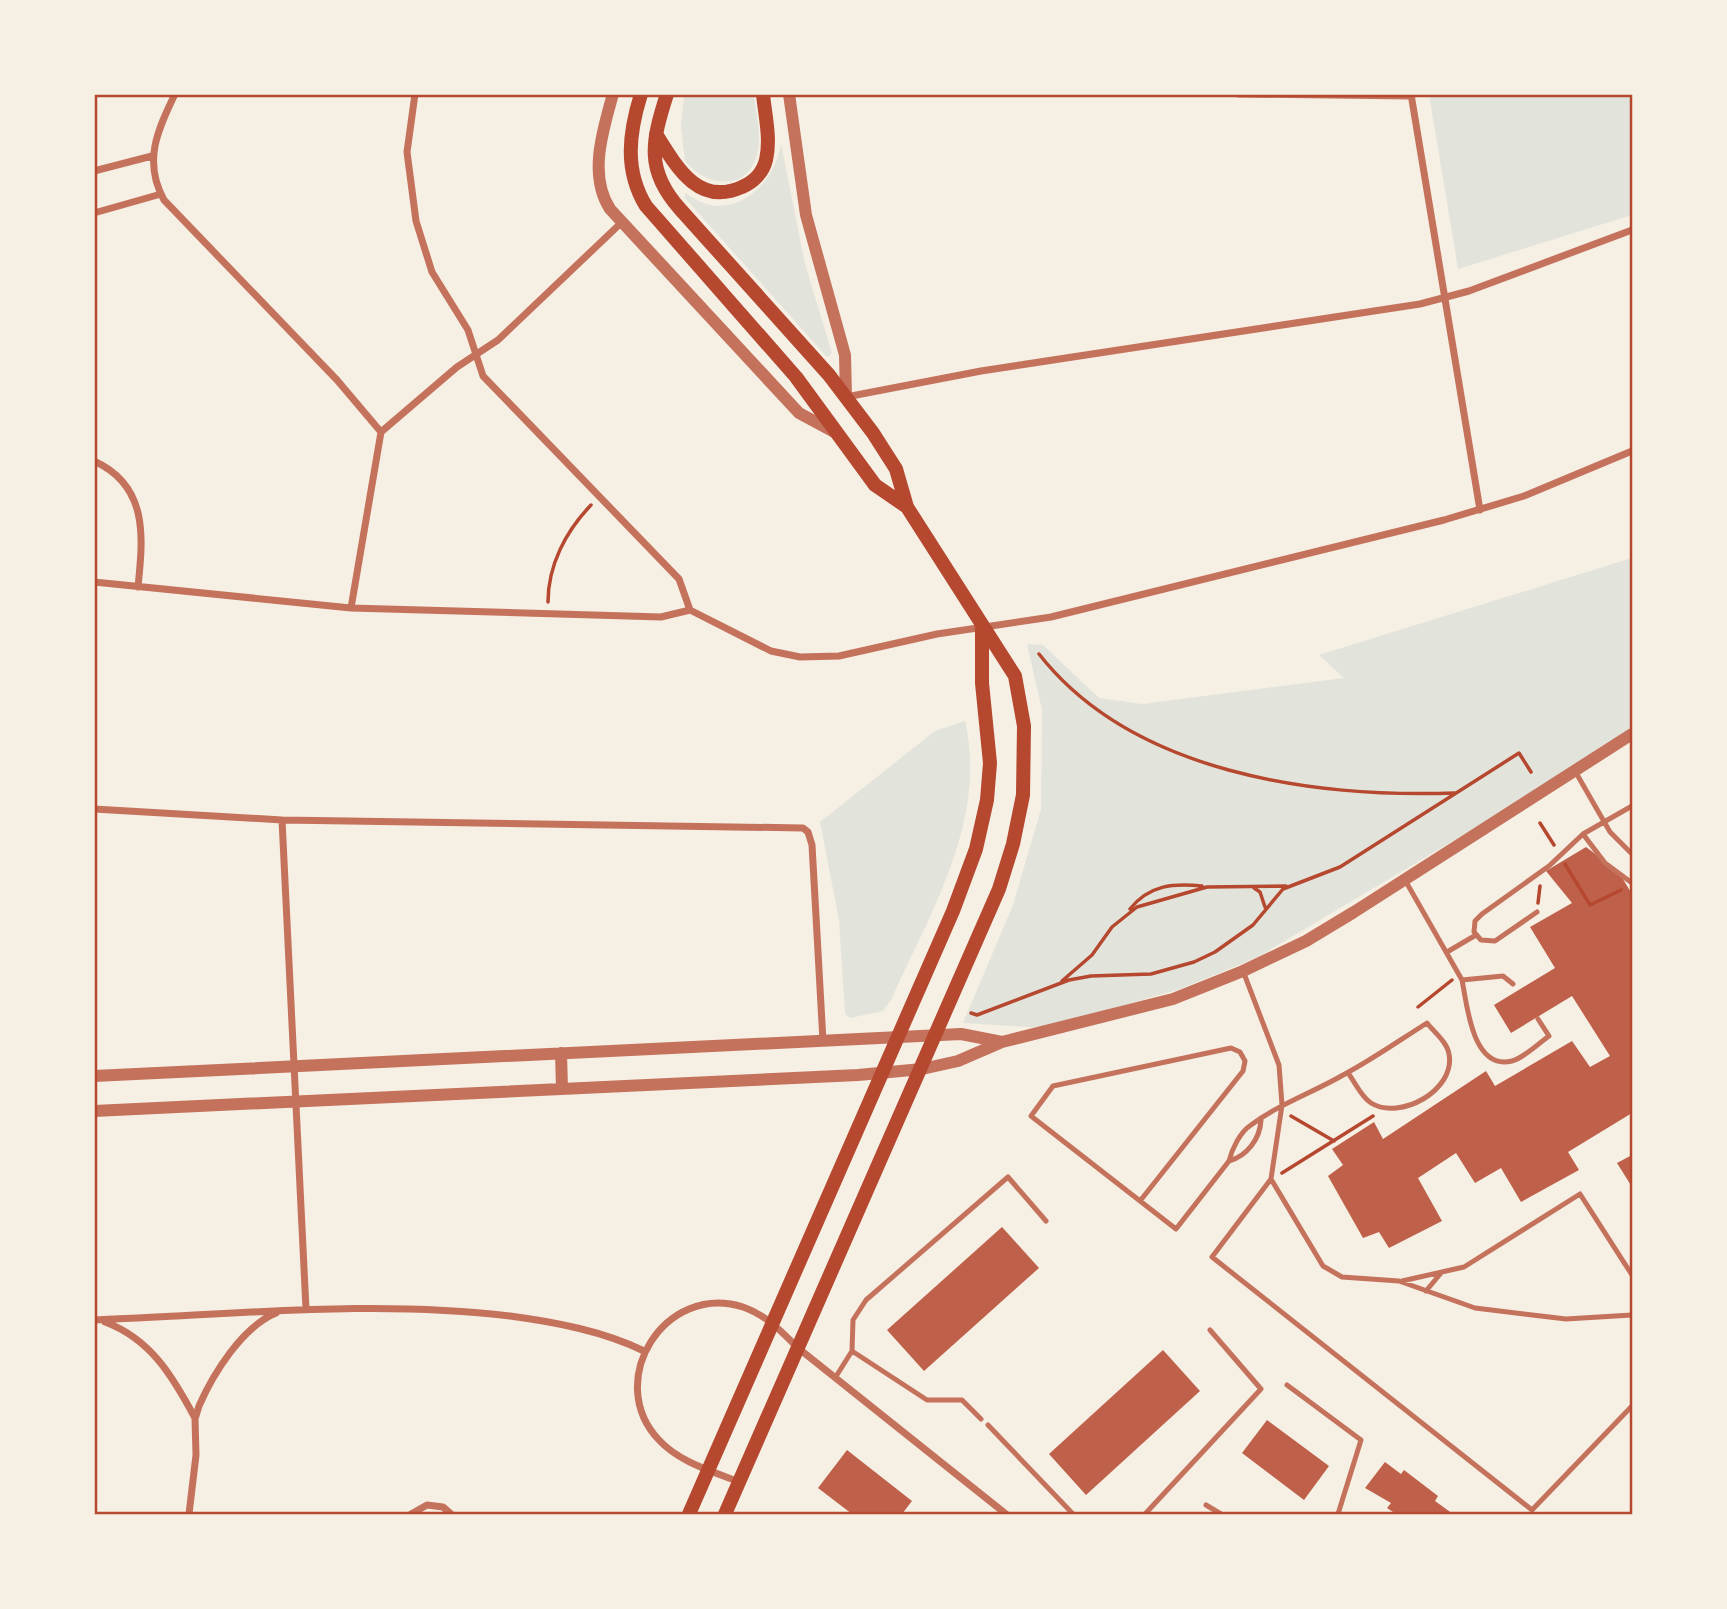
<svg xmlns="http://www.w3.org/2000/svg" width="1727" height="1609" font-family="Bitter,serif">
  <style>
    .green { fill: #e2e4dc }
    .building { fill: #bf614a }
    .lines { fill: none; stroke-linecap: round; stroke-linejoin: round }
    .path { stroke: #b5482f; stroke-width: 3.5 }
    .service { stroke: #c5725c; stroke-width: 5 }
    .minor { stroke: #c5725c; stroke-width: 7 }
    .tertiary { stroke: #c5725c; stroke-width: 12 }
    .secondary { stroke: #b5482f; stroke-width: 14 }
    .neatline { fill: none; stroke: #b5482f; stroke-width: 2.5 }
  </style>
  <rect width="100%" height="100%" fill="#f6efe4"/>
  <path class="green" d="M684,95H754C756,113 762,136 757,155C746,193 705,186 685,161L681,127Z
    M1429,95H1632V215L1458,269Z
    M781,144L805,264L832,353L827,357L684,197L686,193C728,227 774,188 781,144Z
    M1632,558V728L1564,775L1258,957L1180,989L1044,1028L963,1023L1013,905L1041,809L1042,710L1027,644L1043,645L1099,698L1142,704L1344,678L1319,655Z
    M965,721C988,820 930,913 891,1000L883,1011L850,1018L845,1014L839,920L820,822L935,731Z"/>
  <path class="building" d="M1586,847L1618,871L1632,894V1113L1568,1152L1579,1170L1521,1202L1501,1168L1475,1183L1456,1153L1418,1178L1442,1221L1389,1248L1379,1232L1363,1238L1328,1176L1343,1165L1332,1149L1374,1122L1383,1139L1486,1071L1495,1086L1572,1041L1590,1067L1610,1056L1572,996L1511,1033L1494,1005L1555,968L1530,927L1572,903L1546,871Z
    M1632,1155V1187L1617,1163Z
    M1002,1227L1039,1268L924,1371L887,1330Z
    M1163,1350L1200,1391L1086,1495L1049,1454Z
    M1267,1420L1329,1466L1304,1500L1242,1453Z
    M847,1450L912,1501L902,1514H852L818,1488Z
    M1385,1462L1401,1474L1404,1470L1438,1496L1435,1501L1453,1514H1396L1387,1508L1391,1503L1365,1488Z"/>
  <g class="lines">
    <path class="path" d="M548,602C548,565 566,531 591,505
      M1039,654C1132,773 1313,798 1455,793
      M1540,823L1554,845
      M1565,864L1590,905L1621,890
      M1254,888L1260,892L1265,907
      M1538,903L1540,886
      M1130,909C1149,885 1173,883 1202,886
      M1062,981L1092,955L1112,927L1137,907L1207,887L1286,886
      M1418,1007L1452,980
      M971,1013L977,1015L1069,980L1091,976L1151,974L1194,962L1215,952L1253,925L1283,889L1340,867L1519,753L1531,772
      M1291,1116L1334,1141
      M1282,1173L1373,1116"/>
    <path class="service" d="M1575,771L1610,832L1632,854
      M1583,834L1605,863L1632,883
      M1405,880L1462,980
      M1537,912L1495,941L1481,940L1474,932L1475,921L1482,914L1549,866L1583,834L1632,806
      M1447,952L1476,935
      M1243,971L1279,1065L1282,1105L1271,1179L1323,1266L1342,1277L1399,1281L1475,1308L1566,1319L1632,1315
      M1513,984L1503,976L1462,980C1467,1004 1472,1071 1512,1061C1524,1058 1539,1043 1549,1036L1538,1019
      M1229,1161C1247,1156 1260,1139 1261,1120
      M1271,1179L1212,1257L1532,1510L1632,1406
      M1140,1201L1243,1071L1245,1061L1240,1052L1231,1048L1053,1086L1031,1116L1176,1229L1229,1161C1232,1149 1240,1132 1251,1125C1279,1104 1314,1092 1345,1074C1373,1059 1400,1040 1427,1023C1434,1032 1447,1042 1449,1054C1456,1090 1400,1121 1371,1103C1361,1097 1355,1082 1348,1073
      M1402,1281L1464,1267L1580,1194L1632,1275
      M1426,1291L1441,1273
      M852,1351L927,1400H962L981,1419
      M835,1378L852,1351L853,1320L866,1300L1008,1177L1046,1221
      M1287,1385L1361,1440L1338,1514
      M988,1425L1073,1514
      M1206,1505L1221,1514
      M1145,1514L1261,1389L1210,1330"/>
    <path class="minor" d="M175,94C157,131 143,162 164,200L337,380L381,432L351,608
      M415,94L407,152L416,221L432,272L468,330L483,376L679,579L690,610
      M1238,94L1411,96
      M1411,94L1480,510
      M94,171L152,156
      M94,213L161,194
      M846,397L981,371L1420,304L1469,291L1632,230
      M381,432L457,367L498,340L621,223
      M94,461C149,486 143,538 138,587
      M94,582L351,608L661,617L690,610L771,651L800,657L839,656L937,634L1051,617L1444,520L1524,496L1632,451
      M94,809L282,820L803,828L808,832L812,845L823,1041
      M282,820L306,1309
      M94,1320C233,1315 372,1299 510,1316C555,1322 603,1331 644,1351
      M105,1322C151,1339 173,1377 195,1418
      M739,1482C712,1471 679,1462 659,1440C603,1381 665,1282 743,1307C766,1315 781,1331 798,1348L1006,1514
      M189,1514L196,1455L195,1419L199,1406C213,1374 242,1327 276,1313
      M411,1514L427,1505L443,1507L451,1514"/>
    <path class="tertiary" d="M613,94C603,130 588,175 610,209L799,413L838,434
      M789,94L806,215L845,355L846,397
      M561,1053L562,1089
      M94,1076L961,1034L1002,1042
      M94,1111L858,1075L922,1069L958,1061L1002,1042L1173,999L1243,971L1306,941L1354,912L1632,734"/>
    <path class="secondary" d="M641,94C629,133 624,170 646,206L796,377L875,485L907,507
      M667,94C652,141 645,170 680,209L829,375L873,433L896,469L907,507L1015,676L1024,726L1023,795L1013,844L999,889L725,1514
      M656,134C676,166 698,207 742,187C754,182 763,172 766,160C771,139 765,115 763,94
      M689,1514L953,911L976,849L987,800L990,763L982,683V628"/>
  </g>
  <rect width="1727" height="1609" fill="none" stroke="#f6efe4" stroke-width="192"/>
  <rect x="96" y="96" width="1535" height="1417" class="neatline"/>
</svg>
